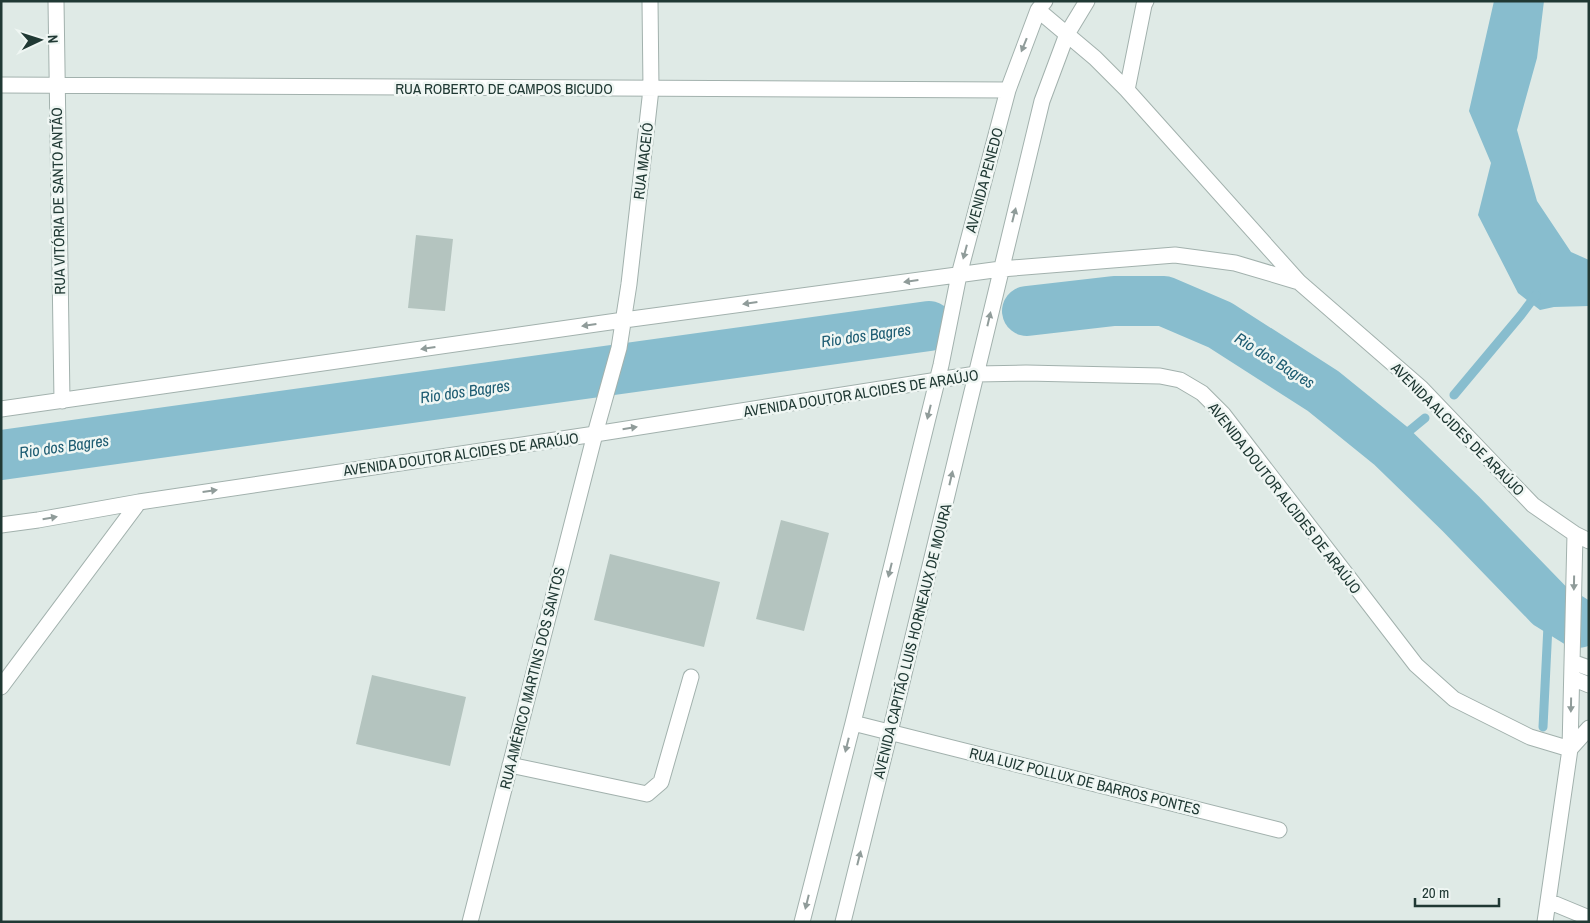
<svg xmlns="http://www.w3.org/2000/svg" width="1590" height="923" font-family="'Archivo Narrow',sans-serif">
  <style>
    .water { fill: #88bdce }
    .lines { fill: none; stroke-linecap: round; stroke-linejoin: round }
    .stream { stroke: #88bdce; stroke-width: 9 }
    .river { stroke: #88bdce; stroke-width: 50 }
    .building { fill: #b4c4bf }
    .minor-casing { stroke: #a2b1ad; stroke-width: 17 }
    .minor { stroke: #fff; stroke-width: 15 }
    .oneway { fill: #909c9a }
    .labels { text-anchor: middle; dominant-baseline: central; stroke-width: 5; stroke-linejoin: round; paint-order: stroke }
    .street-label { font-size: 15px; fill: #203934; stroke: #eff6f3 }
    .water-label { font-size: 16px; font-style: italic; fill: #1d5c72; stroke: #eff6f3 }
  </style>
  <rect width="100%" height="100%" fill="#dfeae6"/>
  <path class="water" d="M1494,1H1544L1537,58L1517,130L1537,201L1571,252L1589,260V306L1554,307L1540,310L1518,293L1478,215L1491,163L1469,111Z"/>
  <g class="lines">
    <path class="stream" d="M1454,395L1521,315L1536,295
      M1391,446L1425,418
      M1543,727L1549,605"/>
    <path class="river" d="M1027,311L1114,301H1164L1220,325L1323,391L1391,446L1461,514L1549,605L1578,623
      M1,455L929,326"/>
  </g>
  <path class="building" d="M416,235L453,239L445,311L408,308Z
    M781,520L829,533L804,631L756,619Z
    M610,554L720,582L704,647L594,620Z
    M372,675L466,697L450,766L356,744Z"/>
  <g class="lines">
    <defs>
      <path id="minor" d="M56,1L62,401
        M1038,10L1095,58L1127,90L1299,282L1421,388L1533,505L1575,534L1589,541
        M1,85L1008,90
        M1127,90L1144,5L1146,1
        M1,409L624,320L1001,269L1175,255L1235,263L1299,282
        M1,525L38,520L139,502L595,434L976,374L1026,373L1160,376L1180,380L1202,393L1223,414L1416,665L1454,699L1530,737L1570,749
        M1572,662L1589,668
        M1572,678L1589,685
        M1,687L139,502
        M853,723L1279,830
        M1570,749L1589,728
        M510,765L647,794L661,782L691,677
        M1548,901L1589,918
        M470,922L595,434L619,348L629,284L651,89L650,1
        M802,922L853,723L941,365L959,275L1008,90L1038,10L1045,1
        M843,922L890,732L1042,101L1067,34L1087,1
        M1545,922L1570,749L1575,534"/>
    </defs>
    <use href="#minor" class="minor-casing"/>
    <use href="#minor" class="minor"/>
  </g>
  <defs><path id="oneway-solid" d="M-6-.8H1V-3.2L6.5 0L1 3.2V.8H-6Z" transform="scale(1.25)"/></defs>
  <g class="oneway">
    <use href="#oneway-solid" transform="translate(1024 45) rotate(112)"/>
    <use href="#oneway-solid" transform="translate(1014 215) rotate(-76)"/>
    <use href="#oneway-solid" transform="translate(965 252) rotate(105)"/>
    <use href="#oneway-solid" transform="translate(911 281) rotate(172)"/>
    <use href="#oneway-solid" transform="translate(750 303) rotate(172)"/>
    <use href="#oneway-solid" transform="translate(989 319) rotate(-77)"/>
    <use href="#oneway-solid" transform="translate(589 325) rotate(172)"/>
    <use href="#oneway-solid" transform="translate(428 348) rotate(172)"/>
    <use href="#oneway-solid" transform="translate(929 412) rotate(104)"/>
    <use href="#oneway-solid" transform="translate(630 428) rotate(-9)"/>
    <use href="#oneway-solid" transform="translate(951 478) rotate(-77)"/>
    <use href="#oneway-solid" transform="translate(210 491) rotate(-8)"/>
    <use href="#oneway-solid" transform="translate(50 518) rotate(-10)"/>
    <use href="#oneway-solid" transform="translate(890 570) rotate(104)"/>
    <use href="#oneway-solid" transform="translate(1574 583) rotate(91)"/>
    <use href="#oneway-solid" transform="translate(1571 705) rotate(91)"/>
    <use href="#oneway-solid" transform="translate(847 745) rotate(104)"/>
    <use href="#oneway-solid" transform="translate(859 858) rotate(-76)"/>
    <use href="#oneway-solid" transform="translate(807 902) rotate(104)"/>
  </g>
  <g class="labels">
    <g class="street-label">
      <text x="504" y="88">RUA ROBERTO DE CAMPOS BICUDO</text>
      <text transform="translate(643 161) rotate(-83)">RUA MACEIÓ</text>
      <text transform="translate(984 180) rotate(-75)">AVENIDA PENEDO</text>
      <text transform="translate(58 201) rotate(-91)">RUA VITÓRIA DE SANTO ANTÃO</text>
      <text transform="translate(861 393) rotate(-9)">AVENIDA DOUTOR ALCIDES DE ARAÚJO</text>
      <text transform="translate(1458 429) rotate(45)">AVENIDA ALCIDES DE ARAÚJO</text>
      <text transform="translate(461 454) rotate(-8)">AVENIDA DOUTOR ALCIDES DE ARAÚJO</text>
      <text transform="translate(1285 498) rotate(52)">AVENIDA DOUTOR ALCIDES DE ARAÚJO</text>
      <text transform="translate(912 641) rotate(-76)">AVENIDA CAPITÃO LUIS HORNEAUX DE MOURA</text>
      <text transform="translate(532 678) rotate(-76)">RUA AMÉRICO MARTINS DOS SANTOS</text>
      <text transform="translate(1085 781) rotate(14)">RUA LUIZ POLLUX DE BARROS PONTES</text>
    </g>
    <g class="water-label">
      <text transform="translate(866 335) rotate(-8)">Rio dos Bagres</text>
      <text transform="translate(1275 360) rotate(32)">Rio dos Bagres</text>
      <text transform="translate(465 391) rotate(-8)">Rio dos Bagres</text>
      <text transform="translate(64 446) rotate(-8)">Rio dos Bagres</text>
    </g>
  </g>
  <rect width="1590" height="923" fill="none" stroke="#203934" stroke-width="5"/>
  <g transform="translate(40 40) rotate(86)" stroke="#eff6f3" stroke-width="4" paint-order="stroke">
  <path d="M0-4L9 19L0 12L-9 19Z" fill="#203934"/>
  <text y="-8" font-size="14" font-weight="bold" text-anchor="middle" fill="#203934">N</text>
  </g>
  <path d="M1415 898v8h84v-8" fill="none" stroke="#203934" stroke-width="2.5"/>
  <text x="1422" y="898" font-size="15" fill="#203934" stroke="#eff6f3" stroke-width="4" paint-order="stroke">20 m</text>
</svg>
